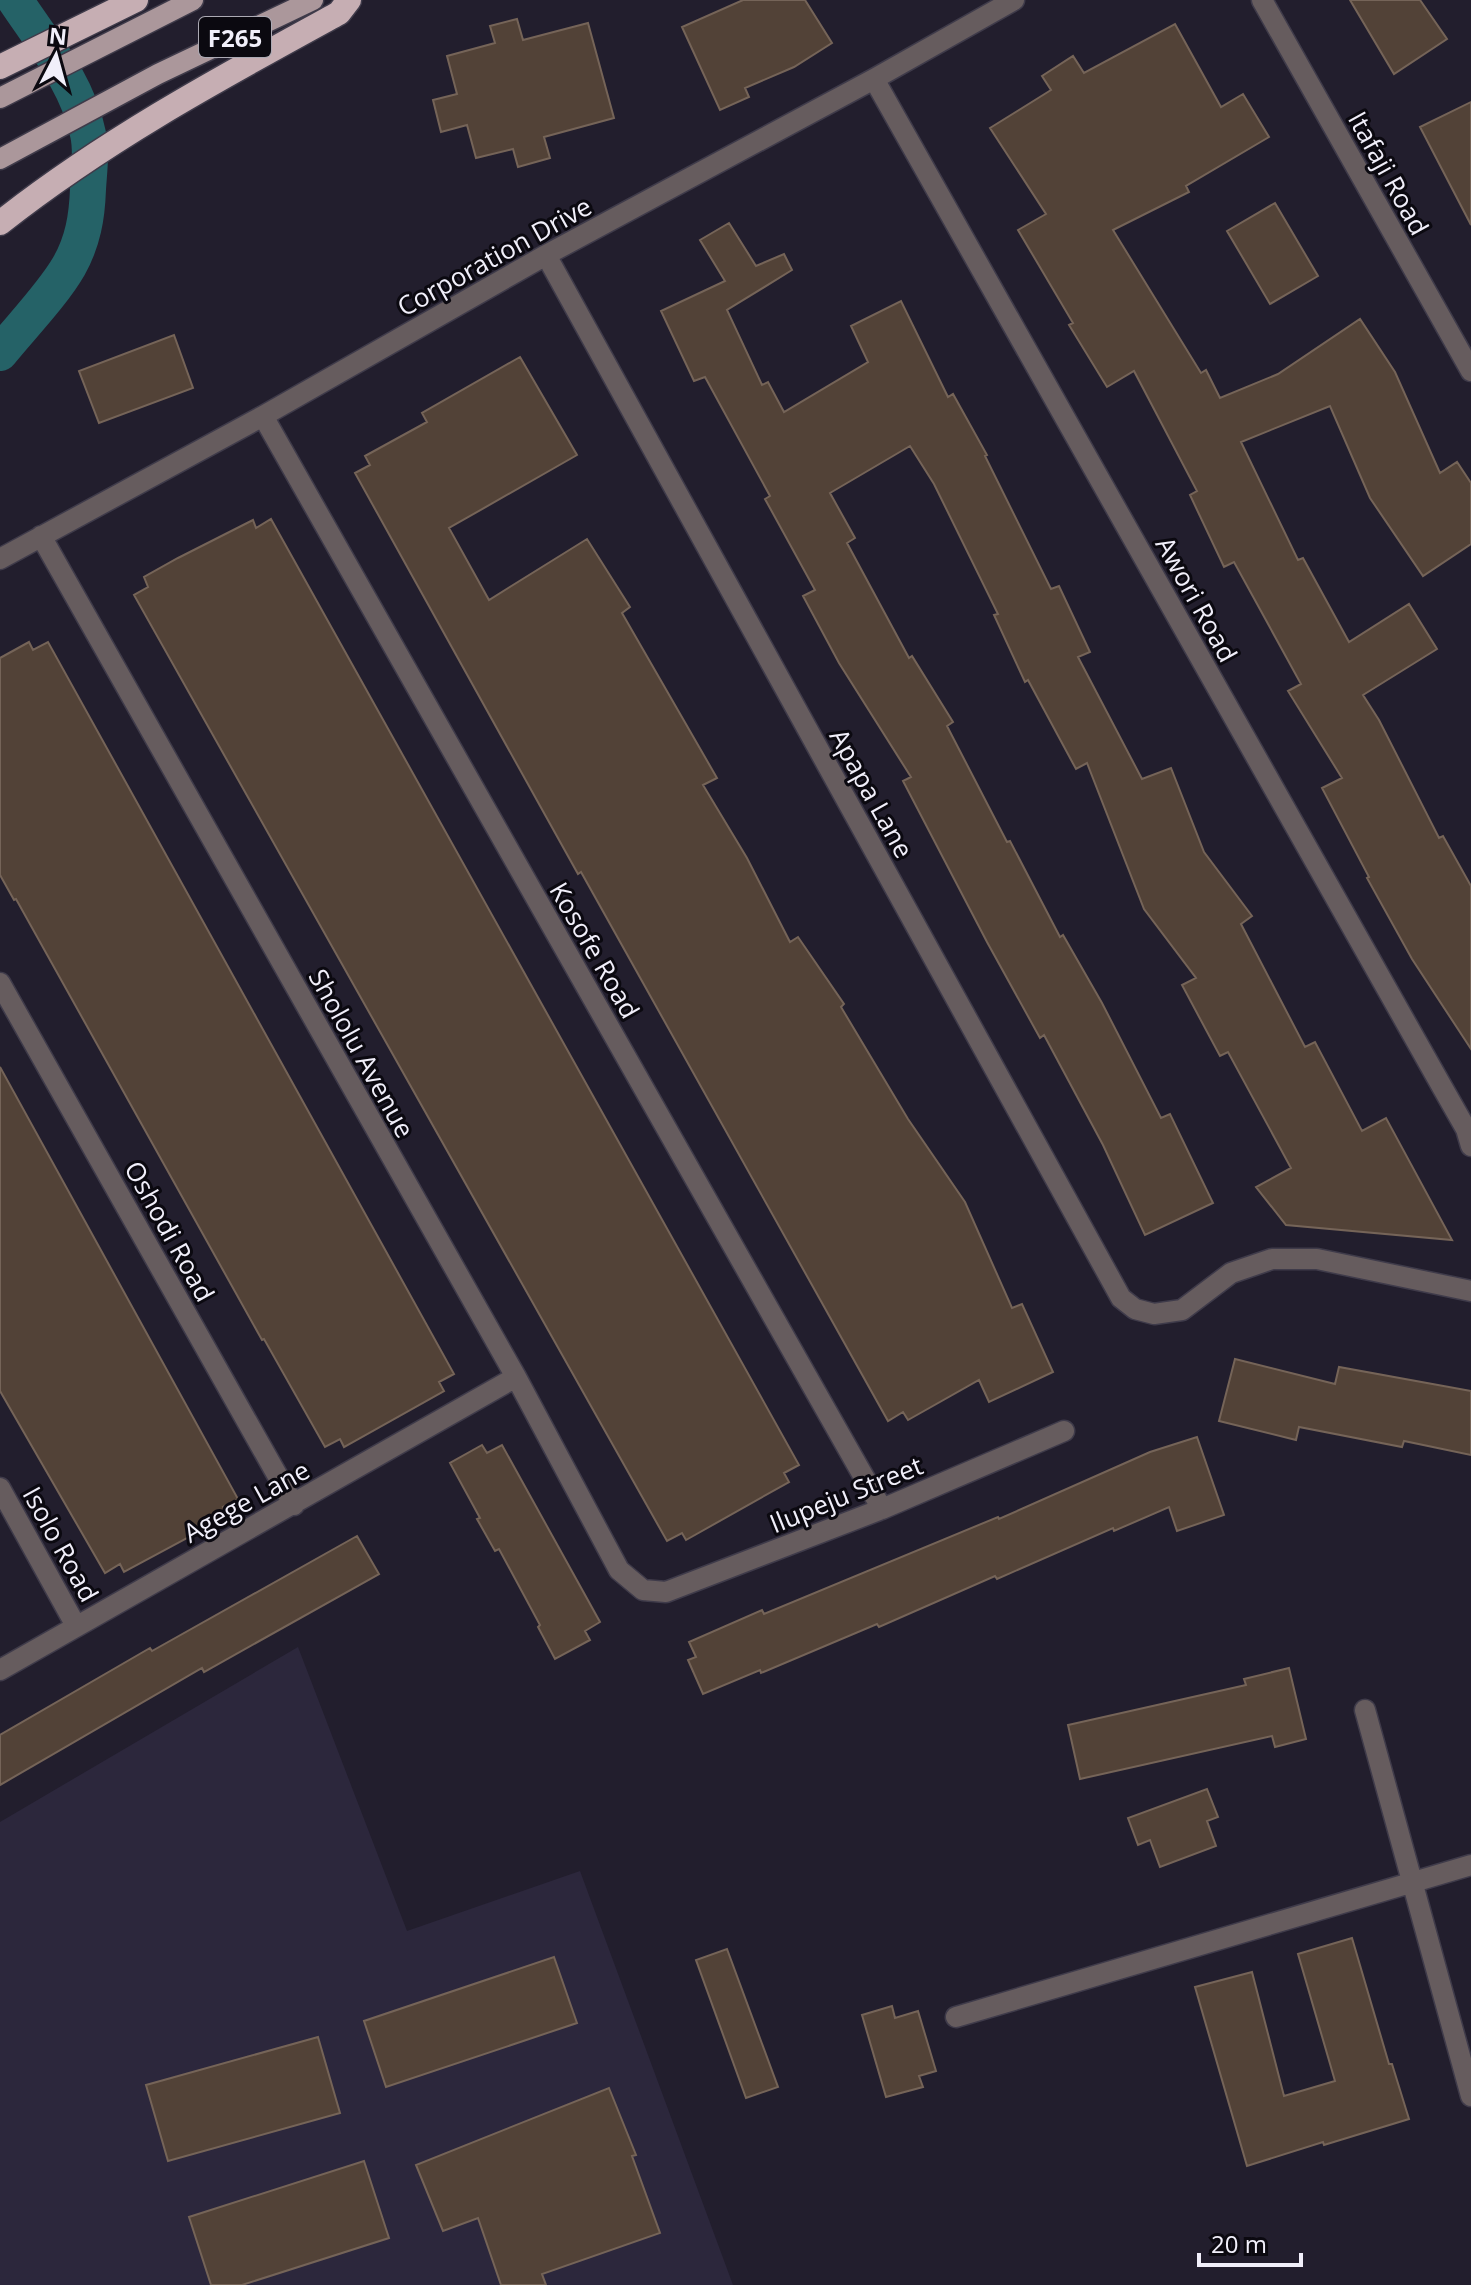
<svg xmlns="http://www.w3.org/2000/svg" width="1471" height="2285" font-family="'Open Sans',sans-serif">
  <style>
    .built { fill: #2c273c }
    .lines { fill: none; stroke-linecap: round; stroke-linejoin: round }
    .canal { stroke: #256267; stroke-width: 36 }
    .building { fill: #524237; stroke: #756458; stroke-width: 2 }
    .minor-casing { stroke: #3f3b4a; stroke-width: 23 }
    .primary-casing { stroke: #3f3b4a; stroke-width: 23 }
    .motorway-casing { stroke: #3f3b4a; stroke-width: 27 }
    .minor { stroke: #665c5e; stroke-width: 20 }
    .primary { stroke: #ab979b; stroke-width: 20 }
    .motorway { stroke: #c6aeb3; stroke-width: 24 }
    .labels { text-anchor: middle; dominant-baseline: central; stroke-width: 6; stroke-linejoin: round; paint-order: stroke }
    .shield { fill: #0b0910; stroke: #acaab4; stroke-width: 2 }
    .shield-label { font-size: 24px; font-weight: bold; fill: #f1effa }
    .street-label { font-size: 26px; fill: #f1effa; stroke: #0b0910 }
  </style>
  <rect width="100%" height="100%" fill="#221e2d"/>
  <path class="built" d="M298,1647L407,1931L580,1871L733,2285H0V1822Z"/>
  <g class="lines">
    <path class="canal" d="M0,353C21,327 53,294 69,266C83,241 87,217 88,189C89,172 92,151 88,134C78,84 43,42 15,0"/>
  </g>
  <path class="building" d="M743,0H805L832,43L794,67L745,88L749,97L720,110L682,27Z
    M1350,0H1420L1447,39L1394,74Z
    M517,19L523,40L588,23L614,118L544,137L550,158L518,167L513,149L476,158L467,125L441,132L433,100L457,94L447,56L495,43L490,26Z
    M1175,24L1221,107L1243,94L1269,137L1186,186L1189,192L1113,230L1201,373L1206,370L1220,398L1278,374L1360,319L1395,372L1440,473L1457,462L1471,483V544L1423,576L1370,498L1330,406L1241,442L1298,560L1303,558L1349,642L1409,604L1437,649L1363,695L1379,720L1439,838L1443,836L1471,886V1049L1412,959L1367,878L1369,877L1322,788L1342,778L1288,691L1301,684L1234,562L1224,567L1190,495L1197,491L1134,371L1107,387L1069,325L1073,323L1018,230L1046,214L990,128L1051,90L1042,76L1073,56L1084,73Z
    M1471,102V225L1420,127Z
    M1275,203L1318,276L1270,304L1227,231Z
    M729,223L756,266L784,254L792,270L727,310L762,385L768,382L784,412L868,362L851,326L901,301L948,397L953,394L987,455L985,456L1051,589L1059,586L1090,652L1078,657L1142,779L1171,768L1204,852L1252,916L1241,924L1305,1047L1315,1042L1362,1131L1386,1118L1452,1240L1286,1225L1256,1187L1291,1168L1228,1052L1220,1056L1182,985L1196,978L1144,909L1087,763L1076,769L1028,680L1025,682L994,615L998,614L934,484L910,446L830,493L855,538L847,543L909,658L912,656L953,722L947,726L1007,842L1010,841L1060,937L1063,935L1102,1003L1161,1118L1170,1114L1213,1203L1145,1235L1103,1145L1044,1035L1040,1038L987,942L903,781L911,777L839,663L803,596L815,590L765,499L770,496L705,377L694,381L661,311L725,281L700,240Z
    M174,335L193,388L99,423L79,371Z
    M520,357L577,455L449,528L489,600L587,539L630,607L622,613L717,778L703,785L747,858L790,942L798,937L844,1004L841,1007L908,1119L965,1202L1012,1308L1022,1304L1053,1372L989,1402L979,1380L908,1420L903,1412L888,1421L581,872L578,874L539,804L355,473L370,465L365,456L427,422L422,413Z
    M271,519L799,1465L784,1473L789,1482L686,1540L682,1533L667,1541L134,595L148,587L144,577L178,558L253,520L256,528Z
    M29,642L33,650L48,642L454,1374L439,1382L444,1391L344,1447L340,1439L325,1447L264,1339L262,1340L16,899L14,900L0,875V658Z
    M0,1067L238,1499L223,1507L228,1516L124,1572L120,1564L105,1573L0,1391Z
    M1235,1359L1335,1384L1339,1367L1471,1391V1455L1404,1441L1402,1447L1299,1427L1296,1440L1219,1421Z
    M1197,1437L1224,1515L1177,1531L1169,1507L1114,1531L1113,1528L997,1579L995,1576L879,1627L877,1624L761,1673L760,1670L703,1694L688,1660L696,1657L689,1642L762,1610L764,1614L998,1517L999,1519L1150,1452Z
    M482,1445L487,1453L502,1445L600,1622L585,1631L590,1640L555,1659L538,1627L540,1625L499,1549L495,1551L477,1519L480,1518L450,1463Z
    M357,1536L379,1574L204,1672L202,1668L0,1785V1735L150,1648L152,1651Z
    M1289,1668L1306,1739L1275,1747L1272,1736L1080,1779L1068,1725L1246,1685L1244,1679Z
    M1207,1789L1218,1817L1207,1821L1216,1846L1160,1867L1150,1840L1138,1845L1128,1818Z
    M1352,1938L1389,2064H1392L1409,2119L1324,2145L1323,2142L1247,2166L1195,1987L1252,1972L1284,2096L1335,2081L1298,1954Z
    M727,1949L778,2087L746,2098L696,1960Z
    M554,1957L577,2023L386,2087L364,2021Z
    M892,2006L895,2018L918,2011L936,2071L919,2076L923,2087L886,2097L862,2015Z
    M318,2037L340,2113L168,2161L146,2085Z
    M609,2088L636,2155L632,2156L660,2233L542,2274L546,2285H501L478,2218L443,2231L416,2165Z
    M364,2161L389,2238L242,2285H211L189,2217Z"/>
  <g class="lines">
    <defs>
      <path id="minor" d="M1262,0L1471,371
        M874,79L1441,1085L1466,1129L1471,1146
        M546,255L1121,1298L1135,1309L1154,1314L1182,1310L1231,1273L1272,1259H1317L1471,1291
        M263,416L882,1509
        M41,536L516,1377L619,1570L643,1590L666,1592L882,1509L1064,1431
        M0,559L263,416L546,255L874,79L1014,0
        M0,983L294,1505
        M0,1488L76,1626
        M0,1670L516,1377
        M1365,1710L1471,2096
        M956,2017L1471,1865"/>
      <path id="primary" d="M0,98L193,0
        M0,159L158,74L313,0"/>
      <path id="motorway" d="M0,67L136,0
        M0,223C105,140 222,77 339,13L349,0"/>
    </defs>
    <use href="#minor" class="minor-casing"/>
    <use href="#primary" class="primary-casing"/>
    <use href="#motorway" class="motorway-casing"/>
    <use href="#minor" class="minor"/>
    <use href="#primary" class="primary"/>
    <use href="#motorway" class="motorway"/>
  </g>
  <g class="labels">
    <rect class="shield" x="199" y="17" width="72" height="40" rx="6"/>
    <g class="shield-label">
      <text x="235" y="37">F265</text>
    </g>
    <g class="street-label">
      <text transform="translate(1389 173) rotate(61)">Itafaji Road</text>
      <text transform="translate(494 256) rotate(-29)">Corporation Drive</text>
      <text transform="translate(1197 599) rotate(61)">Awori Road</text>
      <text transform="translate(872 793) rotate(61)">Apapa Lane</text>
      <text transform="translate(595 950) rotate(60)">Kosofe Road</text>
      <text transform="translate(362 1053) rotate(61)">Shololu Avenue</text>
      <text transform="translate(170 1231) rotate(61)">Oshodi Road</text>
      <text transform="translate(846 1494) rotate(-22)">Ilupeju Street</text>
      <text transform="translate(246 1501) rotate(-29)">Agege Lane</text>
      <text transform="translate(61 1544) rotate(61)">Isolo Road</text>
    </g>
  </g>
  <g transform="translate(56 56) rotate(6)" stroke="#0b0910" stroke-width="6" paint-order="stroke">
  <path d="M0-6L14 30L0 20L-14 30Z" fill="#f1effa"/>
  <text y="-12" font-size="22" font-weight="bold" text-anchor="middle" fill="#f1effa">N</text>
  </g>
  <path d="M1199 2253v12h102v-12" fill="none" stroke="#f1effa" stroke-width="4"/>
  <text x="1211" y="2253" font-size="24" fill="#f1effa" stroke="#0b0910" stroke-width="6" paint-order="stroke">20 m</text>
</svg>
